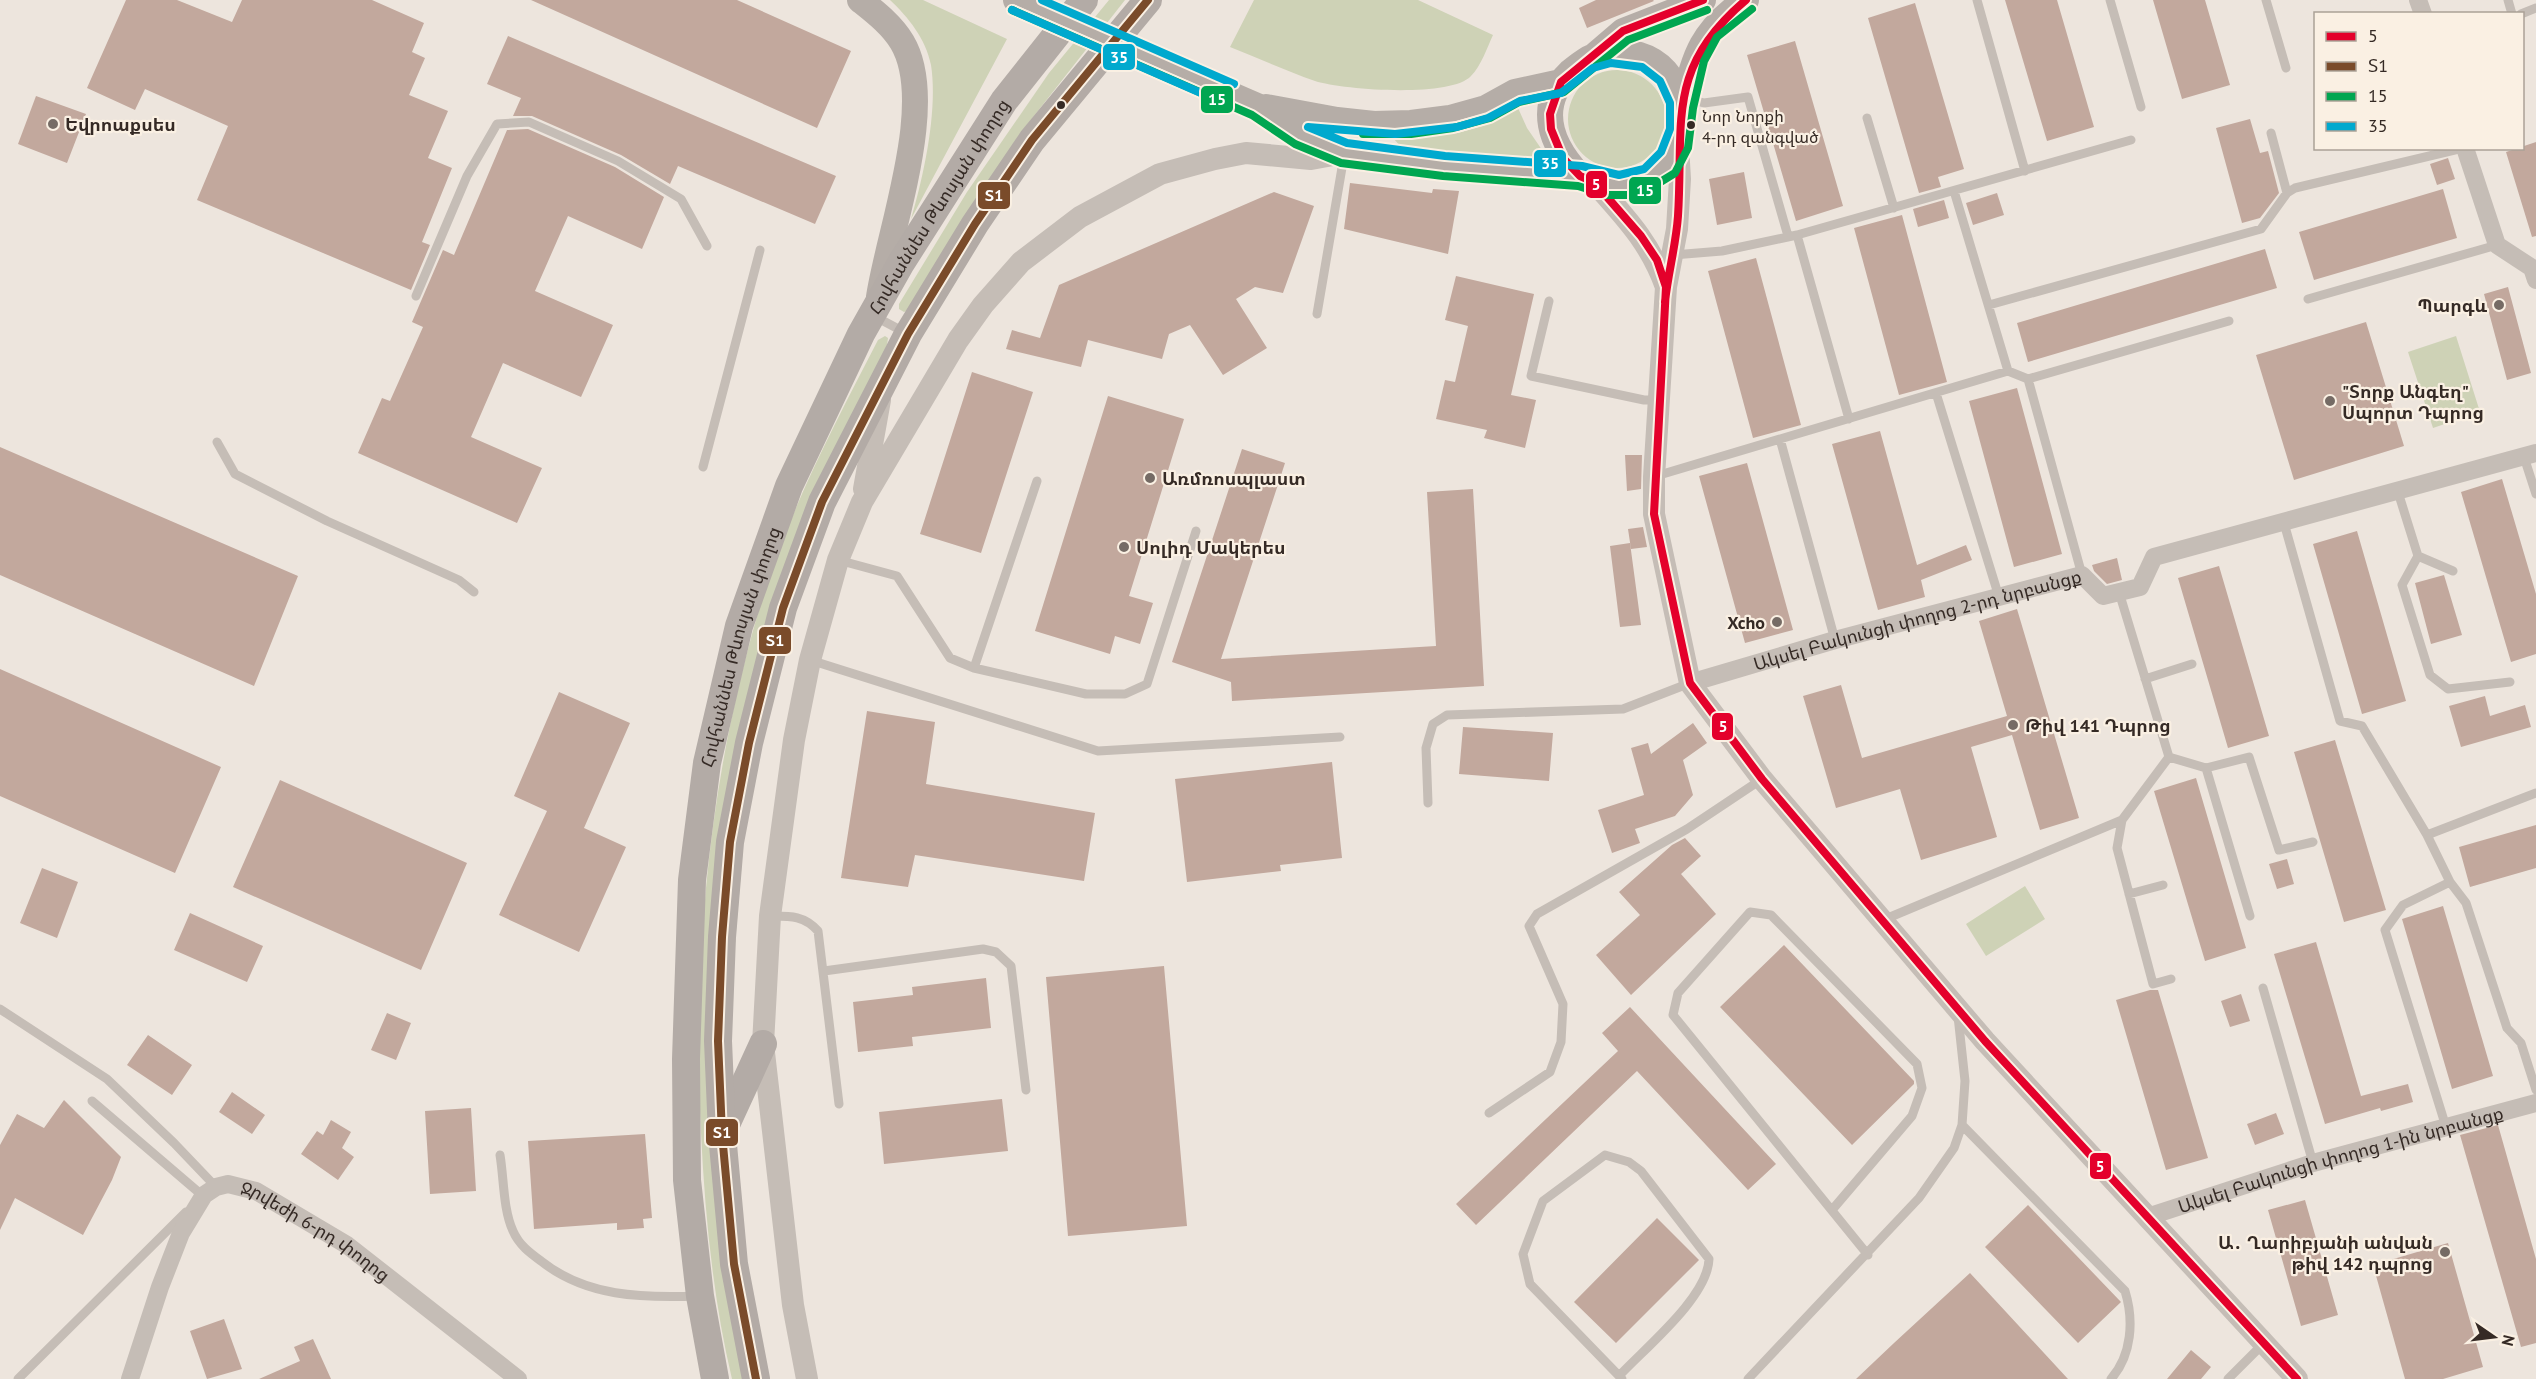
<svg xmlns="http://www.w3.org/2000/svg" width="2536" height="1379" font-family="'PT Sans','Noto Sans Armenian',sans-serif">
  <style>
    .green { fill: #ced2b6 }
    .building { fill: #c2a89d }
    .lines { fill: none; stroke-linecap: round; stroke-linejoin: round }
    .service { stroke: #c5bdb6; stroke-width: 9 }
    .minor { stroke: #c5bdb6; stroke-width: 18 }
    .tertiary { stroke: #c5bdb6; stroke-width: 22 }
    .secondary { stroke: #b5ada7; stroke-width: 26 }
    .primary { stroke: #b3aba6; stroke-width: 28 }
    .secondary-bridge { stroke: #b5ada7; stroke-width: 26 }
    .bus-1-casing { stroke: #faf0e3; stroke-width: 12 }
    .bus-2-casing { stroke: #faf0e3; stroke-width: 12 }
    .bus-3-casing { stroke: #faf0e3; stroke-width: 12 }
    .bus-4-casing { stroke: #faf0e3; stroke-width: 12 }
    .bus-1 { stroke: #e4002b; stroke-width: 8 }
    .bus-2 { stroke: #7a4b2a; stroke-width: 8 }
    .bus-3 { stroke: #00a651; stroke-width: 8 }
    .bus-4 { stroke: #00a9ce; stroke-width: 8 }
    .bus-dot { fill: #352a25; stroke: #faf0e3; stroke-width: 2 }
    .poi-dot { fill: #756b65; stroke: #faf0e3; stroke-width: 2 }
    .labels { text-anchor: middle; dominant-baseline: central; stroke-width: 4.5; stroke-linejoin: round; paint-order: stroke }
    .bus-label { font-size: 16px; fill: #352a25; stroke: #faf0e3; text-anchor: start }
    .poi-label { font-size: 18px; font-weight: bold; fill: #352a25; stroke: #faf0e3; text-anchor: start }
    .street-label { font-size: 18px; fill: #352a25; stroke: #faf0e3 }
    .line-badge { stroke: #faf0e3; stroke-width: 2 }
    .badge-label { font-size: 16px; text-anchor: middle; font-weight: bold; fill: #fff }
  </style>
  <rect width="100%" height="100%" fill="#ede5dd"/>
  <path class="green" d="M890,0H923L1007,39L911,219C924,175 938,110 931,65C926,39 908,17 890,0Z
    M1109,0H1125L1019,135L909,310L904,312L899,309V304L967,192L1049,73Z
    M1254,0H1418L1493,35C1487,48 1481,66 1471,76C1451,98 1343,90 1315,81C1286,71 1258,58 1230,47Z
    M1568 119a49 49 0 1 1 98 0a49 49 0 1 1-98 0Z
    M1518,108L1527,128L1551,163L1402,148L1393,138L1476,126Z
    M885,336L888,338L887,345L759,655L715,1184L745,1379H732C713,1299 705,1215 701,1133C692,950 710,766 765,590C793,503 836,421 878,340Z
    M2456,336L2480,412L2433,428L2408,352Z
    M2025,886L2045,919L1986,956L1966,924Z"/>
  <path class="building" d="M126,0H177L232,22L242,0H372L424,23L412,52L425,58L409,95L448,111L428,158L452,168L422,242L430,245L411,290L197,200L228,126L145,89L135,110L87,88Z
    M531,0H737L851,51L817,128Z
    M1596,0H1653L1654,1L1587,28L1579,8Z
    M2005,0H2057L2094,127L2047,141Z
    M2153,0H2205L2230,85L2182,99Z
    M1915,3L1964,169L1938,177L1941,187L1919,193L1868,18Z
    M508,36L836,176L815,224L678,166L670,184L621,155L532,116H513L521,98L487,84Z
    M1795,41L1843,206L1796,221L1747,55Z
    M36,96L86,114L67,163L18,144Z
    M2250,119L2260,153L2268,151L2279,193L2260,218L2242,223L2216,128Z
    M528,129L615,167L664,197L642,249L568,216L535,291L613,325L581,397L503,363L471,437L542,468L517,523L358,453L382,398L390,401L423,327L412,322L443,250L454,255L507,130Z
    M2536,142V236L2532,237L2506,152Z
    M2448,158L2455,179L2437,185L2430,164Z
    M1744,172L1752,218L1717,225L1709,179Z
    M1350,183L1432,193L1433,189L1459,191L1448,254L1344,229Z
    M2443,189L2457,238L2314,280L2299,232Z
    M1274,192L1314,206L1283,293L1255,287L1236,299L1267,348L1223,375L1190,325L1169,334L1162,359L1088,340L1081,367L1006,349L1012,330L1040,338L1059,285Z
    M1997,193L2004,215L1973,225L1966,203Z
    M1944,200L1949,218L1918,227L1913,209Z
    M1902,215L1947,382L1899,395L1854,228Z
    M2265,249L2277,288L2028,362L2017,323Z
    M1756,258L1801,425L1753,438L1708,271Z
    M1456,276L1534,294L1511,395L1536,400L1525,448L1484,438L1487,430L1436,419L1445,380L1455,382L1468,326L1445,320Z
    M2508,287L2531,373L2507,380L2484,294Z
    M2366,322L2404,446L2294,480L2256,355Z
    M972,372L1033,392L981,553L920,534Z
    M2017,388L2062,554L2014,567L1969,401Z
    M1108,396L1184,419L1129,596L1153,603L1140,644L1115,636L1110,654L1035,631Z
    M1880,431L1917,565L1966,545L1972,560L1921,580L1925,597L1878,610L1832,444Z
    M0,447L298,576L254,686L0,575Z
    M1242,449L1285,463L1221,659L1436,646L1427,492L1473,489L1484,686L1232,701L1231,682L1172,662Z
    M1625,455H1642L1641,489L1627,491Z
    M1747,463L1793,630L1745,643L1699,476Z
    M2502,479L2536,594V654L2511,662L2461,492Z
    M1643,527L1647,547L1631,549L1628,529Z
    M2357,531L2406,701L2362,714L2313,544Z
    M1630,543L1641,625L1620,627L1610,546Z
    M2117,558L2122,580L2107,584L2094,571L2092,565Z
    M2219,566L2269,736L2228,748L2178,578Z
    M2444,575L2462,635L2431,644L2415,583Z
    M2017,609L2079,818L2040,830L2012,735L1971,747L1997,837L1921,860L1900,789L1836,808L1803,696L1841,685L1862,758L2007,716L1979,621Z
    M0,669L221,767L175,873L0,796Z
    M559,692L630,723L584,828L626,847L579,952L499,915L547,811L514,796Z
    M2485,696L2490,716L2525,705L2531,727L2461,747L2449,706Z
    M867,711L935,722L926,784L1095,813L1084,881L915,855L908,887L841,878Z
    M1693,723L1707,743L1683,760L1693,795L1675,816L1635,829L1640,843L1612,853L1598,810L1644,795L1631,748L1648,743L1651,754Z
    M1463,727L1553,733L1549,781L1459,774Z
    M2335,740L2386,910L2344,922L2294,752Z
    M1332,762L1342,858L1280,865L1281,871L1187,882L1175,779Z
    M2196,778L2246,948L2205,961L2154,791Z
    M280,780L467,863L421,970L233,887Z
    M2536,825V868L2470,887L2459,847Z
    M1685,838L1701,856L1681,874L1716,914L1631,995L1596,955L1640,915L1619,892L1672,845Z
    M2287,859L2294,884L2277,889L2269,864Z
    M42,868L78,882L57,938L20,923Z
    M2443,906L2493,1076L2452,1089L2402,919Z
    M190,913L263,946L247,982L174,950Z
    M2316,942L2361,1096L2408,1084L2413,1102L2381,1111L2380,1108L2325,1124L2274,954Z
    M1784,945L1914,1081V1084L1852,1145L1720,1007Z
    M1164,966L1187,1226L1068,1236L1046,977Z
    M986,978L991,1028L912,1037L913,1046L858,1052L853,1002L913,995L912,987Z
    M2150,990H2158L2208,1158L2166,1170L2116,1000Z
    M2241,994L2250,1021L2230,1027L2221,1001Z
    M1630,1007L1776,1164L1748,1190L1637,1071L1476,1225L1456,1204L1618,1051L1602,1033Z
    M387,1013L411,1023L396,1060L371,1050Z
    M148,1035L192,1065L172,1095L127,1065Z
    M232,1092L265,1115L252,1134L219,1112Z
    M1002,1099L1008,1151L884,1164L879,1112Z
    M64,1100L121,1157L112,1180L83,1235L15,1198L0,1230V1145L17,1114L44,1128Z
    M471,1108L476,1191L430,1194L425,1111Z
    M2276,1113L2284,1134L2255,1145L2247,1124Z
    M331,1120L351,1132L342,1148L354,1157L338,1180L301,1154L317,1131L323,1135Z
    M2498,1125L2536,1259V1343L2521,1347L2460,1135Z
    M645,1134L652,1218L643,1219L644,1228L617,1230V1223L534,1229L528,1141Z
    M2305,1200L2338,1315L2301,1326L2268,1210Z
    M2028,1205L2121,1302L2078,1343L1985,1247Z
    M1657,1218L1699,1260L1616,1343L1574,1302Z
    M2448,1243L2483,1367L2443,1379H2405L2373,1265Z
    M1970,1273L2068,1379H1856L1894,1343Z
    M224,1319L242,1369L207,1379L190,1331Z
    M313,1339L331,1379H259L300,1361L294,1347Z
    M2191,1350L2211,1367L2201,1379H2167Z"/>
  <g class="lines">
    <path class="service" d="M1977,0L2025,171
      M2110,0L2141,107
      M2266,0L2286,68
      M2508,0L2512,14
      M2521,14L2536,8
      M1686,98L1704,103L1748,97L1788,236
      M1867,118L1894,208
      M2271,133L2287,193
      M1954,191L2008,371
      M1797,235L2131,140
      M1673,255L1722,251L1797,235L1849,419
      M416,296L467,176L497,124L529,122L618,161L681,199L707,246
      M2308,299L2497,245
      M1549,301L1531,376L1644,400H1658
      M1989,305L2261,229L2287,193L2295,188L2463,148
      M1317,314L1344,156
      M874,316L906,333
      M2028,379L2082,575
      M1936,393L1999,597
      M1780,439L1835,640
      M217,442L235,474L327,521L459,580L474,592
      M2524,457L2536,494
      M703,467L760,250
      M1656,476L2008,371L2028,379L2229,321
      M2398,492L2418,556L2402,585L2430,675L2448,689L2510,682
      M2284,523L2340,721L2362,726L2427,835L2450,882L2466,903L2507,1028L2521,1043L2536,1090
      M2418,556L2453,571
      M838,560L897,576L950,658L974,668L1086,694H1125L1147,684L1196,531
      M2119,592L2169,757L2206,768L2250,916
      M810,660L1098,751L1340,737
      M974,668L1037,481
      M2145,679L2192,664
      M2169,757L2122,820L2117,848L2153,984L2171,979
      M2206,768L2249,757L2279,850L2313,842
      M1428,803L1426,748L1433,724L1447,715L1623,709L1690,683
      M2427,835L2536,793
      M2129,894L2163,885
      M770,916C789,916 804,915 818,931L839,1104
      M1883,920L2122,820
      M824,971L983,949L996,952L1011,966L1026,1090
      M2263,988L2313,1163
      M0,1009L107,1079L174,1143L216,1187
      M92,1101L203,1196
      M1489,1113L1550,1072L1561,1042L1563,1004L1529,926L1537,914L1687,829L1762,779
      M1962,1125L2125,1291C2134,1320 2132,1355 2111,1379
      M2446,1127L2385,930L2403,905L2450,882
      M500,1155C504,1179 503,1209 513,1231C519,1245 530,1253 541,1261C586,1297 642,1298 697,1296
      M1832,1210L1912,1116L1922,1088L1917,1064L1771,915L1750,912L1678,993L1673,1015L1868,1255
      M1619,1376C1645,1348 1708,1297 1709,1259L1641,1171L1629,1162L1605,1155L1543,1201L1523,1254L1530,1284L1622,1379
      M18,1379L186,1212
      M1748,1379L1919,1198L1954,1148L1962,1125L1965,1081L1958,1016
      M2228,1379L2264,1343"/>
    <g class="minor">
      <path d="M2418,0L2423,14"/>
      <path d="M2465,148L2497,245L2532,268L2536,280"/>
      <path id="s1" d="M1690,683L1835,640L2082,575L2103,596L2140,587L2154,557L2536,453"/>
      <path id="s2" d="M2147,1217L2313,1163L2536,1103"/>
      <path id="s3" d="M130,1379L160,1287L181,1233L204,1195L216,1187L228,1184L256,1191L347,1245L518,1379"/>
    </g>
    <path class="tertiary" d="M1678,146L1680,179L1677,229L1666,287L1654,477V514L1690,683L1762,779L1985,1041L2297,1379
      M1594,182C1625,217 1650,242 1666,287
      M864,489L880,400
      M807,1379L793,1305L763,1044L770,916L794,740L810,660L838,560L862,502L958,340L983,305L1021,262L1080,217L1160,174L1215,159L1246,153L1311,159L1344,153"/>
    <path class="secondary" d="M860,0C875,12 892,25 902,42C938,102 889,230 879,297
      M1595,55L1623,31L1703,0
      M1227,93L1257,106L1300,135L1344,153L1444,166L1580,176C1700,231 1721,31 1601,54C1588,57 1580,64 1570,72C1535,106 1551,145 1580,176
      M1683,106C1693,56 1703,29 1746,0
      M1266,107L1337,120L1374,124L1411,123L1450,118L1486,108L1515,92L1561,82"/>
    <g class="primary">
      <path d="M724,1129L763,1044"/>
      <path id="s4" d="M715,1379L700,1296L687,1180L686,1059L692,880L707,763L739,626L789,486L861,334L901,263L1004,101L1084,0"/>
      <path d="M756,1379L734,1264L722,1134L718,1041L722,937L730,842L749,743L783,608L822,502L908,334L975,224L1032,140L1148,0"/>
    </g>
    <path class="secondary-bridge" d="M1016,0L1227,93"/>
    <defs>
      <path id="bus-1" d="M1703,0L1623,31L1561,82L1550,114L1551,129L1563,158L1580,176L1594,182L1641,236L1657,260L1666,287L1654,514L1690,683L1762,779L1985,1041L2297,1379
        M1665,302C1668,273 1676,245 1678,216C1684,122 1665,68 1746,0"/>
      <path id="bus-2" d="M756,1379L734,1264L722,1134L718,1041L722,937L730,842L749,743L783,608L822,502L908,334L975,224L1032,140L1148,0"/>
      <path id="bus-3" d="M1012,10L1252,115L1295,144L1341,163L1443,176L1578,186L1607,195H1627L1649,189L1675,173L1688,148L1693,108L1704,61L1717,37L1752,9
        M1363,134H1411L1453,128L1490,118L1519,102L1564,92L1628,40L1707,10"/>
      <path id="bus-4" d="M1042,0L1234,84
        M1012,10L1226,104
        M1611,63L1642,67L1660,81L1670,103V129L1661,152L1644,169L1619,175L1582,166L1445,156L1347,143L1308,127L1395,134L1457,127L1488,118L1520,101L1561,93L1593,68Z"/>
    </defs>
    <use href="#bus-1" class="bus-1-casing"/>
    <use href="#bus-2" class="bus-2-casing"/>
    <use href="#bus-3" class="bus-3-casing"/>
    <use href="#bus-4" class="bus-4-casing"/>
    <use href="#bus-1" class="bus-1"/>
    <use href="#bus-2" class="bus-2"/>
    <use href="#bus-3" class="bus-3"/>
    <use href="#bus-4" class="bus-4"/>
  </g>
  <g class="bus-dot">
    <circle cx="1061" cy="105" r="5"/>
    <circle cx="1691" cy="125" r="5"/>
  </g>
  <g class="poi-dot">
    <circle cx="53" cy="124" r="6"/>
    <circle cx="2499" cy="305" r="6"/>
    <circle cx="2330" cy="401" r="6"/>
    <circle cx="1150" cy="478" r="6"/>
    <circle cx="1124" cy="547" r="6"/>
    <circle cx="1777" cy="622" r="6"/>
    <circle cx="2013" cy="725" r="6"/>
    <circle cx="2445" cy="1252" r="6"/>
  </g>
  <g class="labels">
    <g class="bus-label">
      <text x="1702" y="116">Նոր Նորքի<tspan x="1702" dy="21">4-րդ զանգված</tspan></text>
    </g>
    <g class="poi-label">
      <text x="65" y="124">Եվրոաքսես</text>
      <text x="2487" y="305" text-anchor="end">Պարգև</text>
      <text x="2342" y="391">"Տորք Անգեղ"<tspan x="2342" dy="21">Սպորտ Դպրոց</tspan></text>
      <text x="1162" y="478">Առմռոսպլաստ</text>
      <text x="1136" y="547">Սոլիդ Մակերես</text>
      <text x="1765" y="622" text-anchor="end">Xcho</text>
      <text x="2025" y="725">Թիվ 141 Դպրոց</text>
      <text x="2433" y="1242" text-anchor="end">Ա․ Ղարիբյանի անվան<tspan x="2433" dy="21">թիվ 142 դպրոց</tspan></text>
    </g>
    <g class="street-label">
      <text stroke="none"><textPath href="#s4" startOffset="1226">Հովհաննես Թևոսյան փողոց</textPath></text>
      <text stroke="none"><textPath href="#s1" startOffset="236">Ակսել Բակունցի փողոց 2-րդ նրբանցք</textPath></text>
      <text stroke="none"><textPath href="#s4" startOffset="740">Հովհաննես Թևոսյան փողոց</textPath></text>
      <text stroke="none"><textPath href="#s2" startOffset="202">Ակսել Բակունցի փողոց 1-ին նրբանցք</textPath></text>
      <text stroke="none"><textPath href="#s3" startOffset="326">Ջրվեժի 6-րդ փողոց</textPath></text>
    </g>
  </g>
  <g class="line-badge">
    <rect x="1102" y="43" width="34" height="28" rx="6" fill="#00a9ce"/>
    <rect x="1200" y="85" width="34" height="29" rx="6" fill="#00a651"/>
    <rect x="1533" y="149" width="34" height="29" rx="6" fill="#00a9ce"/>
    <rect x="1585" y="170" width="23" height="29" rx="6" fill="#e4002b"/>
    <rect x="1628" y="176" width="34" height="29" rx="6" fill="#00a651"/>
    <rect x="977" y="181" width="34" height="29" rx="6" fill="#7a4b2a"/>
    <rect x="758" y="626" width="34" height="29" rx="6" fill="#7a4b2a"/>
    <rect x="1711" y="712" width="23" height="29" rx="6" fill="#e4002b"/>
    <rect x="705" y="1118" width="34" height="29" rx="6" fill="#7a4b2a"/>
    <rect x="2089" y="1152" width="23" height="28" rx="6" fill="#e4002b"/>
  </g>
  <g class="badge-label">
    <text x="1119" y="63">35</text>
    <text x="1217" y="105">15</text>
    <text x="1550" y="169">35</text>
    <text x="1596" y="190">5</text>
    <text x="1645" y="196">15</text>
    <text x="994" y="201">Տ1</text>
    <text x="775" y="646">Տ1</text>
    <text x="1723" y="732">5</text>
    <text x="722" y="1138">Տ1</text>
    <text x="2100" y="1172">5</text>
  </g>
  <rect x="2314" y="12" width="210" height="138" fill="#faf0e3" stroke="#aba197" stroke-width="1.5"/>
  <rect x="2326" y="32" width="30" height="9" fill="#e4002b" stroke="#aba197" stroke-width="1.5"/>
  <text x="2368" y="42" font-size="18" fill="#352a25">5</text>
  <rect x="2326" y="62" width="30" height="9" fill="#7a4b2a" stroke="#aba197" stroke-width="1.5"/>
  <text x="2368" y="72" font-size="18" fill="#352a25">Տ1</text>
  <rect x="2326" y="92" width="30" height="9" fill="#00a651" stroke="#aba197" stroke-width="1.5"/>
  <text x="2368" y="102" font-size="18" fill="#352a25">15</text>
  <rect x="2326" y="122" width="30" height="9" fill="#00a9ce" stroke="#aba197" stroke-width="1.5"/>
  <text x="2368" y="132" font-size="18" fill="#352a25">35</text>
  <g transform="translate(2494 1337) rotate(104)" stroke="#faf0e3" stroke-width="4.5" paint-order="stroke">
  <path d="M0-4.5L10 22L0 15L-10 22Z" fill="#352a25"/>
  <text y="-9" font-size="16" font-weight="bold" text-anchor="middle" fill="#352a25">N</text>
  </g>
</svg>
